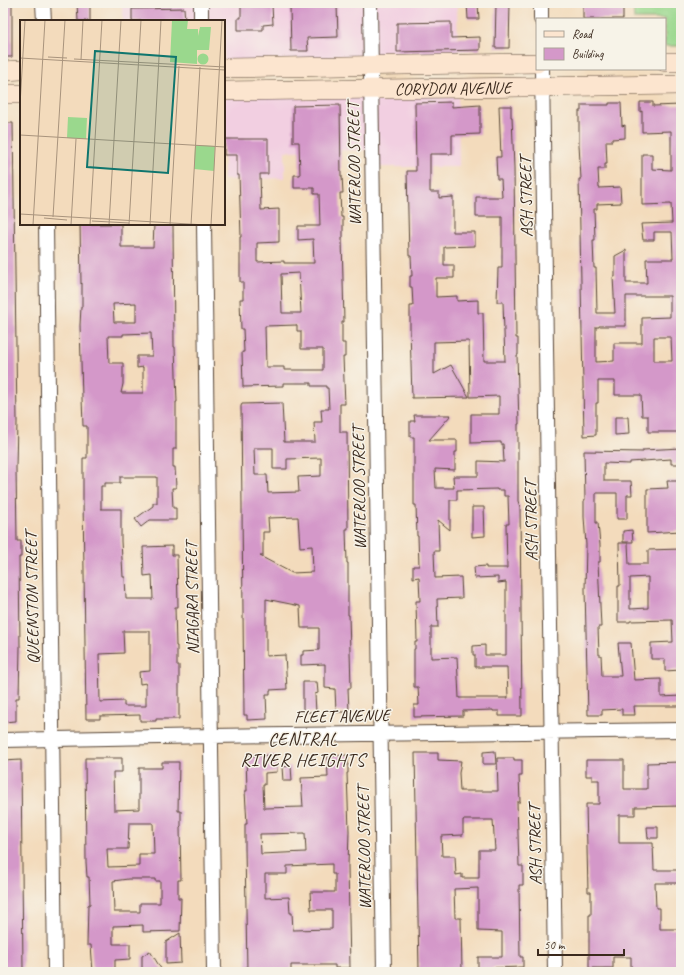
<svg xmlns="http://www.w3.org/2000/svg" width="684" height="975" font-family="Caveat,sans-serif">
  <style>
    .built { fill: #f2cfe1 }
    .green { fill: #9ad88d; stroke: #6a8156 }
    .building { fill: #d498c9; fill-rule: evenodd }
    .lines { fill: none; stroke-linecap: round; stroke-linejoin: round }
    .street-casing { stroke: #574536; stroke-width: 16 }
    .secondary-casing { stroke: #574536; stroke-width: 20 }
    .street { stroke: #fff; stroke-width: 14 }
    .secondary { stroke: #fce5cf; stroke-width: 19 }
    .labels { text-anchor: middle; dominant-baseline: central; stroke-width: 3; stroke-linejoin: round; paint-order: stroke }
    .street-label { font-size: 17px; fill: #3b2a1e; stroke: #f7f3e8 }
    .neighbourhood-label { font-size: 18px; letter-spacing: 1px; fill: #3b2a1e; stroke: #f7f3e8 }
    .inset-road { fill: none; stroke: #a9947d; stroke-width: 1 }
    .view { fill: #0f766e; fill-opacity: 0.15; stroke: #0f766e; stroke-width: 2 }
    .inset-edge { fill: none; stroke: #3b2a1e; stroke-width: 2 }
  </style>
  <rect width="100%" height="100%" fill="#f7f3e8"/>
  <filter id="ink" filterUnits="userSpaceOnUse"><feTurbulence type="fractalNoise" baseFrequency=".025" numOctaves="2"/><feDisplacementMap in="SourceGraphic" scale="8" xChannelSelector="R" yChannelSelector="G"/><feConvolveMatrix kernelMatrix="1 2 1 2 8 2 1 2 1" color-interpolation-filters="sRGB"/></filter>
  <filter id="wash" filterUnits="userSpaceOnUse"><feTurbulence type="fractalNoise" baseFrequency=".012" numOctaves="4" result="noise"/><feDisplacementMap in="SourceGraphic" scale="16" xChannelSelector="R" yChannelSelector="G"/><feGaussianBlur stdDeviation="0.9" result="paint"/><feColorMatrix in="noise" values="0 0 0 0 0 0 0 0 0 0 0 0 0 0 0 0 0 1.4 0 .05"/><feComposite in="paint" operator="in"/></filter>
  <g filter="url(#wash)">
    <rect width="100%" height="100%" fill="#f3dbbc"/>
    <path class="built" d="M264,3H457L458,64L224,68V21H123L122,5Z
      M458,88L459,167H373L372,150L285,151V178L224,180V91Z"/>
    <path class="green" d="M633,3H681V46H665V19H634Z"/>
    <g id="blocks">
      <path class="building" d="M3,3H12V57H3Z
        M77,3H90V21H78Z
        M467,3H478L479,19H468Z
        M496,3H510L509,48H495Z
        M583,3H623V19H583Z
        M272,5L273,24L263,25V30H238V18H241V6Z
        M315,5H337L338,37L307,38L308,51H291L290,7H315Z
        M184,8L185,21H132V9Z
        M451,22V38L480,37V50L397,52V23Z
        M452,102V107L480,105V134L452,135V154H430V192H439V198L453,197V232H475V246L444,247V265H454V278H436V297L457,296V301L478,300V313H483L484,361H505L503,302H497L498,268H502V217H476V197H502L501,179H497L496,157H501L499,106H511V117H512L514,168L516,338H518V355H517L519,424H518V501L520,507L522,716H499V711H493V710L463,711V716L414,717V705H419L418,687H414V649H415V642H417L416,601H420L419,577L413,578V566H419L418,536H417L416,505H414V437H410V421H415L414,415H451L429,440H457V452H455V470L435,469L436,488H454L453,476H478V461L504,462L503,444H501V442L471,443V414H499V396L470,397L469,341L434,342V374L451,365L469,397L412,398L410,328V306H413L412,287H410V276H412L411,256H409L407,171H416L415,103ZM497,489V490H504V496H508L509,524H506L507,568H486V566L474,567L475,578L498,577V583L506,582V655H485V645L473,646V655H475V667H507L508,698H459L457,657L431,658V627H438L437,599L462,598L461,577L435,578L434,551H439L438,520L450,530V500H457V490Z
        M640,102H653V106L681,105V432H648V416H642L641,395H615V381H598V403H596V435L584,436L579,179H581L579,145V111H581V105H609V103H621L622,126L625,125V138L612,139V141H606L607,164H605V169H598L599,188L620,187L621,203L597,204V209H594L595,240H593L594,268H596L597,313H615L613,277H615V256L626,250V283H647L646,259H673L672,232H654V240H643L641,224L672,223L671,204L642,205V154H652V169L671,170V131L642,132V111L640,112ZM626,296H670V317L642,318V343H614V361L596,362V327H599V326H626ZM654,337H671L672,361H654Z
        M340,105L341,176H342L343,193H340L341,217H343V238H342L344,322H342V343H345V357H343L345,404H340V432H347L348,529H346L347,563H348V615H349L351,688H348L349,712H336L335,689L325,688V664L301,665V655H303V651L319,650V628H301L300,606L266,599V656L285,655L287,689L270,690V694H266L267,719L247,720V715H244L241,406L242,404L282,403L284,442H315L314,422H322L321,409H329L328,388H326V386H311V383H283V386L243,387L242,352H244L243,329H241L240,299H243V282H240V237H241L239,175H237V155H224V139H268V174H260L261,210L279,209V242L257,243V262L284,261V263H314L313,239L298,240V226H320L319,194H314V188H294V175H300L299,142H293V106ZM299,273L301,313H282L281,274ZM297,325V331H301V349H323V370H284V367H266L265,326ZM254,448H273V469H287V459L321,458V476L298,477L299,492L268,493L267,475H255ZM298,517L300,547L312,546L313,572L292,573L260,556H263V532H269L268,518Z
        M3,123H13L17,422L16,468L17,541H21V557H19L20,647L19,698H16V721L3,722V708H5L4,652H3Z
        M80,224H121V247H153L154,224H173L174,347H175L177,402H176V449H173V467H175L176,488H172L173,508H176V520H150L141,527L135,519L153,506V503H157V477H120V483H105V486H101V509H121V541L123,577H125L126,599H153L152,575L144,576L143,547L172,546V555H177L178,607H175L176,646H177V665H179V719H156V721H140V715L100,716V719H86L83,498V458H87V426H83L82,398L80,325L81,307H82V283L81,284ZM136,303V322H114L113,304ZM151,333L152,356H137V368L143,367V393H121L123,384V363H109L108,336H123V334ZM123,631H150V671L139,672L140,684L146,683V706H124V701L100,702L99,654L124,653Z
        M615,417H628L629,434L615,435Z
        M681,448V464H671V459L630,462V464L604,463V481H631L632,495H627V519H617V493H596V523H598L600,545V562H598L601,627H598L599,655H601L602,676H621L618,643H631L634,680L661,679V697L681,696V706H634L635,715H622V709L602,710V715H588L585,589L586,545L584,517V500H585L584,451L643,452V450Z
        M667,481H681V531L647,533V489L668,488Z
        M472,507H484L485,536L472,537Z
        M632,530L633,542H623V531Z
        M619,543H628L629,564H648V550L681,549V670L665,671V659H651V643L673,642L672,620L630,621V622H618V586H620ZM648,577V608L630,609V578Z
        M303,682H317L318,693L315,694L316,712H303Z
        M495,751L496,764H483V752Z
        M415,753H438V760L461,761L459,773L460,791H498L497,758H514V760H522V776H519L520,802H517L519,866H523V885H519L520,957H523V967L492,968V970H478V957H502V932L478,931V888L454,889L455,918H461L462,972H419ZM463,820H493L495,850H479V878H462V874L456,875L455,856H442L441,836L463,835Z
        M276,755L277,772L265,773V785H263L264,808L303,807L301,778L328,777L327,756L348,755V773H347L349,831L348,866L350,968H335V965H291V972H247L245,847V824H247L245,791H247L246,756ZM305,833L306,852L261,854L260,834ZM332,864V874H335V892H310L311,910H332V929L293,930L292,913H290L289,897L265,898V874H287V866Z
        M85,758H122V772H113L114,810L139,809V768H162V762H179L178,811H181V826L180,827L181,880H178V898H181L180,931L143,932V925L113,926V944H130V959L115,960V972H93L91,945H87L88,905L90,904L89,877H87L86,862ZM129,823H153L154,854H139V866L108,867L107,849H128ZM128,879H155V881H160V903H140V912H114L113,881Z
        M21,760L23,972H3V761Z
        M586,760H624V789H647V763L681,762V806L635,807V815H619V843H653L654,870H681V883H655L656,908H660V929H681V969L655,970V972H631V957H613V968H589V915H591V892H588L586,804H599V780H592V776H586Z
        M291,766L292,781H283L282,767Z
        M647,827H658V838H648Z
        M180,933L181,963L166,964V942Z
        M150,951L163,972H142V956Z"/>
    </g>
  </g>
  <g filter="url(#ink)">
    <use href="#blocks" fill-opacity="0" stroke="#574536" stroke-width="1"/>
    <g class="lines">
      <defs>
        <path id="street" d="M43,3L44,21
          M201,3V21
          M370,3L384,972
          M541,3V19
          M542,69L555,972
          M46,224L55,972
          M204,224L214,972
          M3,740L211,736L681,730"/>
        <g id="secondary">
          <path d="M665,62H681"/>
          <path d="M224,68L537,63"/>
          <path d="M3,71L21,70"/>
          <path id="s1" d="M224,91L681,85"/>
          <path d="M3,94H21"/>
        </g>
      </defs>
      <use href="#street" class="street-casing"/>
      <use href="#secondary" class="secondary-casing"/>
      <use href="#street" class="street"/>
      <use href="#secondary" class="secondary"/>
    </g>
  </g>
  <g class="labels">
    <g class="street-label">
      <text stroke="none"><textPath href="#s1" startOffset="229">CORYDON AVENUE</textPath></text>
      <text transform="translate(354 164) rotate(-91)">WATERLOO STREET</text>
      <text transform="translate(526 197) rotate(-91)">ASH STREET</text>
      <text transform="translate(359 488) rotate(-91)">WATERLOO STREET</text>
      <text transform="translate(531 521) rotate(-91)">ASH STREET</text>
      <text transform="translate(32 598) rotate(-91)">QUEENSTON STREET</text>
      <text transform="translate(192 598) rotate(-91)">NIAGARA STREET</text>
      <text transform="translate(342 716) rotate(-1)">FLEET AVENUE</text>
      <text transform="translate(535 845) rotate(-91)">ASH STREET</text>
      <text transform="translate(364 848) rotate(-91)">WATERLOO STREET</text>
    </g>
    <g class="neighbourhood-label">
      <text x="303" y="739">CENTRAL<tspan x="303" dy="21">RIVER HEIGHTS</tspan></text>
    </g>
  </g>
  <g transform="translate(20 20)">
    <rect width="205" height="205" fill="#f3dbbc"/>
    <path d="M152,0H168L167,9H178V16L180,7H191L189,30H177V44L150,42ZM177.5 39a5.5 5.5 0 1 1 11 0a5.5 5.5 0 1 1-11 0ZM48,97L67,98L66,119L47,118ZM175,125L195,126L194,151L174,149Z" fill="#9ad88d"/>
    <path class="inset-road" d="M28,37L47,38M0,38L205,50M54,39L205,47M61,40L63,0M0,85L5,0M0,115L205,127M0,194L186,205M33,197L45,0M24,198L47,200M72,201L109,203M13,205L25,0M51,205L56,119M70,205L82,0M89,205L101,0M109,205L121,0M130,205L141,0M150,205L159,46M171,205L180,47M191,205L202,0"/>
    <path class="view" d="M75,31L156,37L148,153L67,147Z"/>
    <rect width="205" height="205" class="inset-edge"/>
  </g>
  <rect width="684" height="975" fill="none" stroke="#f7f3e8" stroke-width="16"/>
  <rect x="536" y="18" width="130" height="52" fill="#f7f3e8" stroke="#aca397"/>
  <rect x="544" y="31" width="20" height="6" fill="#fce5cf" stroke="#aca397"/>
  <text x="572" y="38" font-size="12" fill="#3b2a1e">Road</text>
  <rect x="544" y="48" width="20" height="12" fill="#d498c9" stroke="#aca397"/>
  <text x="572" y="58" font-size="12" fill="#3b2a1e">Building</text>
  <path d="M538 949v6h86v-6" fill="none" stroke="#3b2a1e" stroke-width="2"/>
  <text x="544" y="949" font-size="12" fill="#3b2a1e" stroke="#f7f3e8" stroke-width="3" paint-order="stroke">50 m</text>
</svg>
